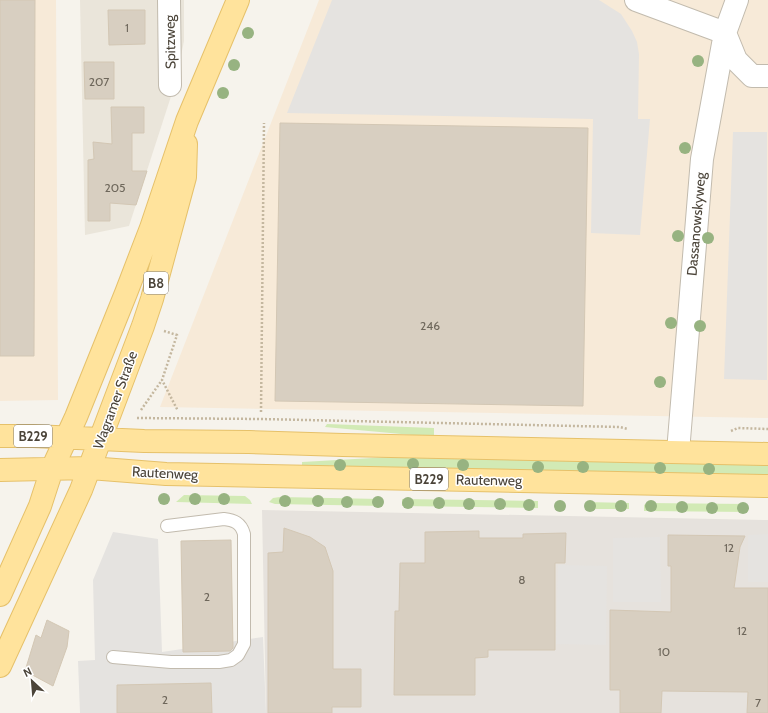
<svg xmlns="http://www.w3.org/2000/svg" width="768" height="713" font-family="Cabin,sans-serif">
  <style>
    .residential { fill: #eae5da }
    .commercial { fill: #f7ead8 }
    .industrial { fill: #e6e2dd }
    .green { fill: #d2eab5 }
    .parking { fill: #e5e3e0 }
    .building { fill: #d8cfc1; stroke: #d3c7b4 }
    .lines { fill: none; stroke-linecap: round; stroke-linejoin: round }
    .lane-casing { stroke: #c2bbae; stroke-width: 14 }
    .street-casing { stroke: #c2bbae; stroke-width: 24 }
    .primary-casing { stroke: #e6c16a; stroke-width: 24 }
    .path { stroke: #c4b79f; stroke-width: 2.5; stroke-dasharray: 2 2; stroke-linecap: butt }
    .lane { stroke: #fff; stroke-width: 12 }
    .street { stroke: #fff; stroke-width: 22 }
    .primary { stroke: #ffe39c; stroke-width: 22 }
    .tree { fill: #97b381 }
    .labels { text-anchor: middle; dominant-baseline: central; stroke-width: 3; stroke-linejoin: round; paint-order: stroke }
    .number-label { font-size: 12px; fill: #6e675b }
    .shield { fill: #fff; stroke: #817c74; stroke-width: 1 }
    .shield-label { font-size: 13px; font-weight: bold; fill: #4b4439 }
    .street-label { font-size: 14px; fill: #4b4439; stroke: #fff }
  </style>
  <rect width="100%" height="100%" fill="#f6f3ec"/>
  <path class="residential" d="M80,0H184V41L175,84L129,226L85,235Z"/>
  <path class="commercial" d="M0,0H56L58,400L0,401Z
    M319,0H768V418L160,407Z"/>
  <path class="industrial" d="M262,510L768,520V713H266Z"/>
  <path class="green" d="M327,424L434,428V437L325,427Z
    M390,457L768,464V477L302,470V462Z
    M184,495L245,496L250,500L252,504L176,502Z
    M280,497L381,499L383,501V506L275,504L269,502L273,498Z
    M402,499L538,501V508L402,506Z
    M586,502L629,503V509H586Z
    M647,503L747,504L748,512L644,511V505Z"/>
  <path class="parking" d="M332,0H599L621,14L632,31L637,42L639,54L638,119H650L640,235L591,233L593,119L287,113Z
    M733,132H767V380L724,379Z
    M113,532L158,539L162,652L263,637L266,713H212L211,683L117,685V713H80L78,661L95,660L93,580Z
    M768,534V582H748V535Z
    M660,537L661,602H613V538Z
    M558,565L607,566L606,645L556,644Z"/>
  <path class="building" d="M0,0H35L34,356H0Z
    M108,10H145V44L109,45Z
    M84,62H114V99H85Z
    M111,107H144V133H132V171H147L136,205L110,203V221H88V160L94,159L93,142L112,144Z
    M280,123L588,128L583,406L275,401Z
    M284,528L310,537L325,547L333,571V669H361V707H332V713H268V553L283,552Z
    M479,531V538H523V534L566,533L565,563H555V650H488V657L475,658V695H394L395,611H399L400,563H425V532Z
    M668,535L745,536L740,547L734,588H768V713H747L748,692L662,691L661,713H620V690H610V610L671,612V566H668Z
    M231,540L233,648L230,651L183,652L181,541Z
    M47,620L69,631L67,647L53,686L25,671L36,635L41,638Z
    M211,683L212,713H117V685Z"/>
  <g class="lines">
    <defs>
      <path id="lane" d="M113,657L171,662H219L231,660L238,655L244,644V534C241,523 234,520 224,519L167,526"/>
      <path id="street" d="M169,0L170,85
        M636,0L725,33L736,60L752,76H768
        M678,452L702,159L725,33L737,0"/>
      <path id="primary" d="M0,436H33L144,441L249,442L343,445L768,454
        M0,470L90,468L166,474L768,486
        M0,595L40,506L52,469L76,417L126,293L151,228L187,121L238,0
        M0,666L81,490L143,326L152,299L185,177L186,144"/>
    </defs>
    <use href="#lane" class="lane-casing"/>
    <use href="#street" class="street-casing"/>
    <use href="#primary" class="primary-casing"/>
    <path class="path" d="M164,331L177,335L162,380L178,411
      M141,410L162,380
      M261,412L264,123
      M137,418L261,419L620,427L628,429
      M731,431L738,428L768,429"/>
    <use href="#lane" class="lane"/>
    <use href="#street" class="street"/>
    <use href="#primary" class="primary"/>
  </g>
  <g class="tree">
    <circle cx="248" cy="33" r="6"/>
    <circle cx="698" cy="61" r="6"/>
    <circle cx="234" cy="65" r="6"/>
    <circle cx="223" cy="93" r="6"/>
    <circle cx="685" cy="148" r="6"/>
    <circle cx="678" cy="236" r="6"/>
    <circle cx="708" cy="238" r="6"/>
    <circle cx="671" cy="323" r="6"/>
    <circle cx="700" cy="326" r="6"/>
    <circle cx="660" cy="382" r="6"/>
    <circle cx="413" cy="464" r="6"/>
    <circle cx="340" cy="465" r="6"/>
    <circle cx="463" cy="465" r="6"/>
    <circle cx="538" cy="467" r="6"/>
    <circle cx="583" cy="467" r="6"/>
    <circle cx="660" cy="468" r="6"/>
    <circle cx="709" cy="469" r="6"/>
    <circle cx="164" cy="499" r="6"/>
    <circle cx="195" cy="499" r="6"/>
    <circle cx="224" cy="499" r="6"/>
    <circle cx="285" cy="501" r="6"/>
    <circle cx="318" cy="501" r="6"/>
    <circle cx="347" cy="502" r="6"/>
    <circle cx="378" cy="502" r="6"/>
    <circle cx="408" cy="503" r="6"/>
    <circle cx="439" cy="503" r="6"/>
    <circle cx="469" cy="504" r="6"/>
    <circle cx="500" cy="504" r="6"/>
    <circle cx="529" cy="505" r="6"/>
    <circle cx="560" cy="506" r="6"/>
    <circle cx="590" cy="506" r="6"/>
    <circle cx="621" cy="506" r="6"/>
    <circle cx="651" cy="506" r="6"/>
    <circle cx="682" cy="507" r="6"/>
    <circle cx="712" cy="508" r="6"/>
    <circle cx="743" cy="508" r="6"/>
  </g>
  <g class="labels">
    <g class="number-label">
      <text x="127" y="27">1</text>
      <text x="99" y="81">207</text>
      <text x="115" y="187">205</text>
      <text x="430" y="325">246</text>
      <text x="729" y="547">12</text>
      <text x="522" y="579">8</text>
      <text x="207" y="596">2</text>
      <text x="742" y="630">12</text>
      <text x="664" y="651">10</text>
      <text x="165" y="699">2</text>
      <text x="758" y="702">7</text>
    </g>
    <g class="shield">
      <rect x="144" y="272" width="24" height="22" rx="3"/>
      <rect x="14" y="425" width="38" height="22" rx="3"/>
      <rect x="410" y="468" width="38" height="22" rx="3"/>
    </g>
    <g class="shield-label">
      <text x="156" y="283">B8</text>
      <text x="33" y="436">B229</text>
      <text x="429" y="479">B229</text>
    </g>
    <g class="street-label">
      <text transform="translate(170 42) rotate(-91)">Spitzweg</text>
      <text transform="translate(696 224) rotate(-85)">Dassanowskyweg</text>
      <text transform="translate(115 400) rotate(-70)">Wagramer Straße</text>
      <text transform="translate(165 473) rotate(3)">Rautenweg</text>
      <text transform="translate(489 480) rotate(1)">Rautenweg</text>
    </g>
  </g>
  <g transform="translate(32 681) rotate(334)" stroke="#ffffff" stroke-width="3" paint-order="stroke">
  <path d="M0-3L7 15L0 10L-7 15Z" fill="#4b4439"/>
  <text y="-6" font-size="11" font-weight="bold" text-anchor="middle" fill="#4b4439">N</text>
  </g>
</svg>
